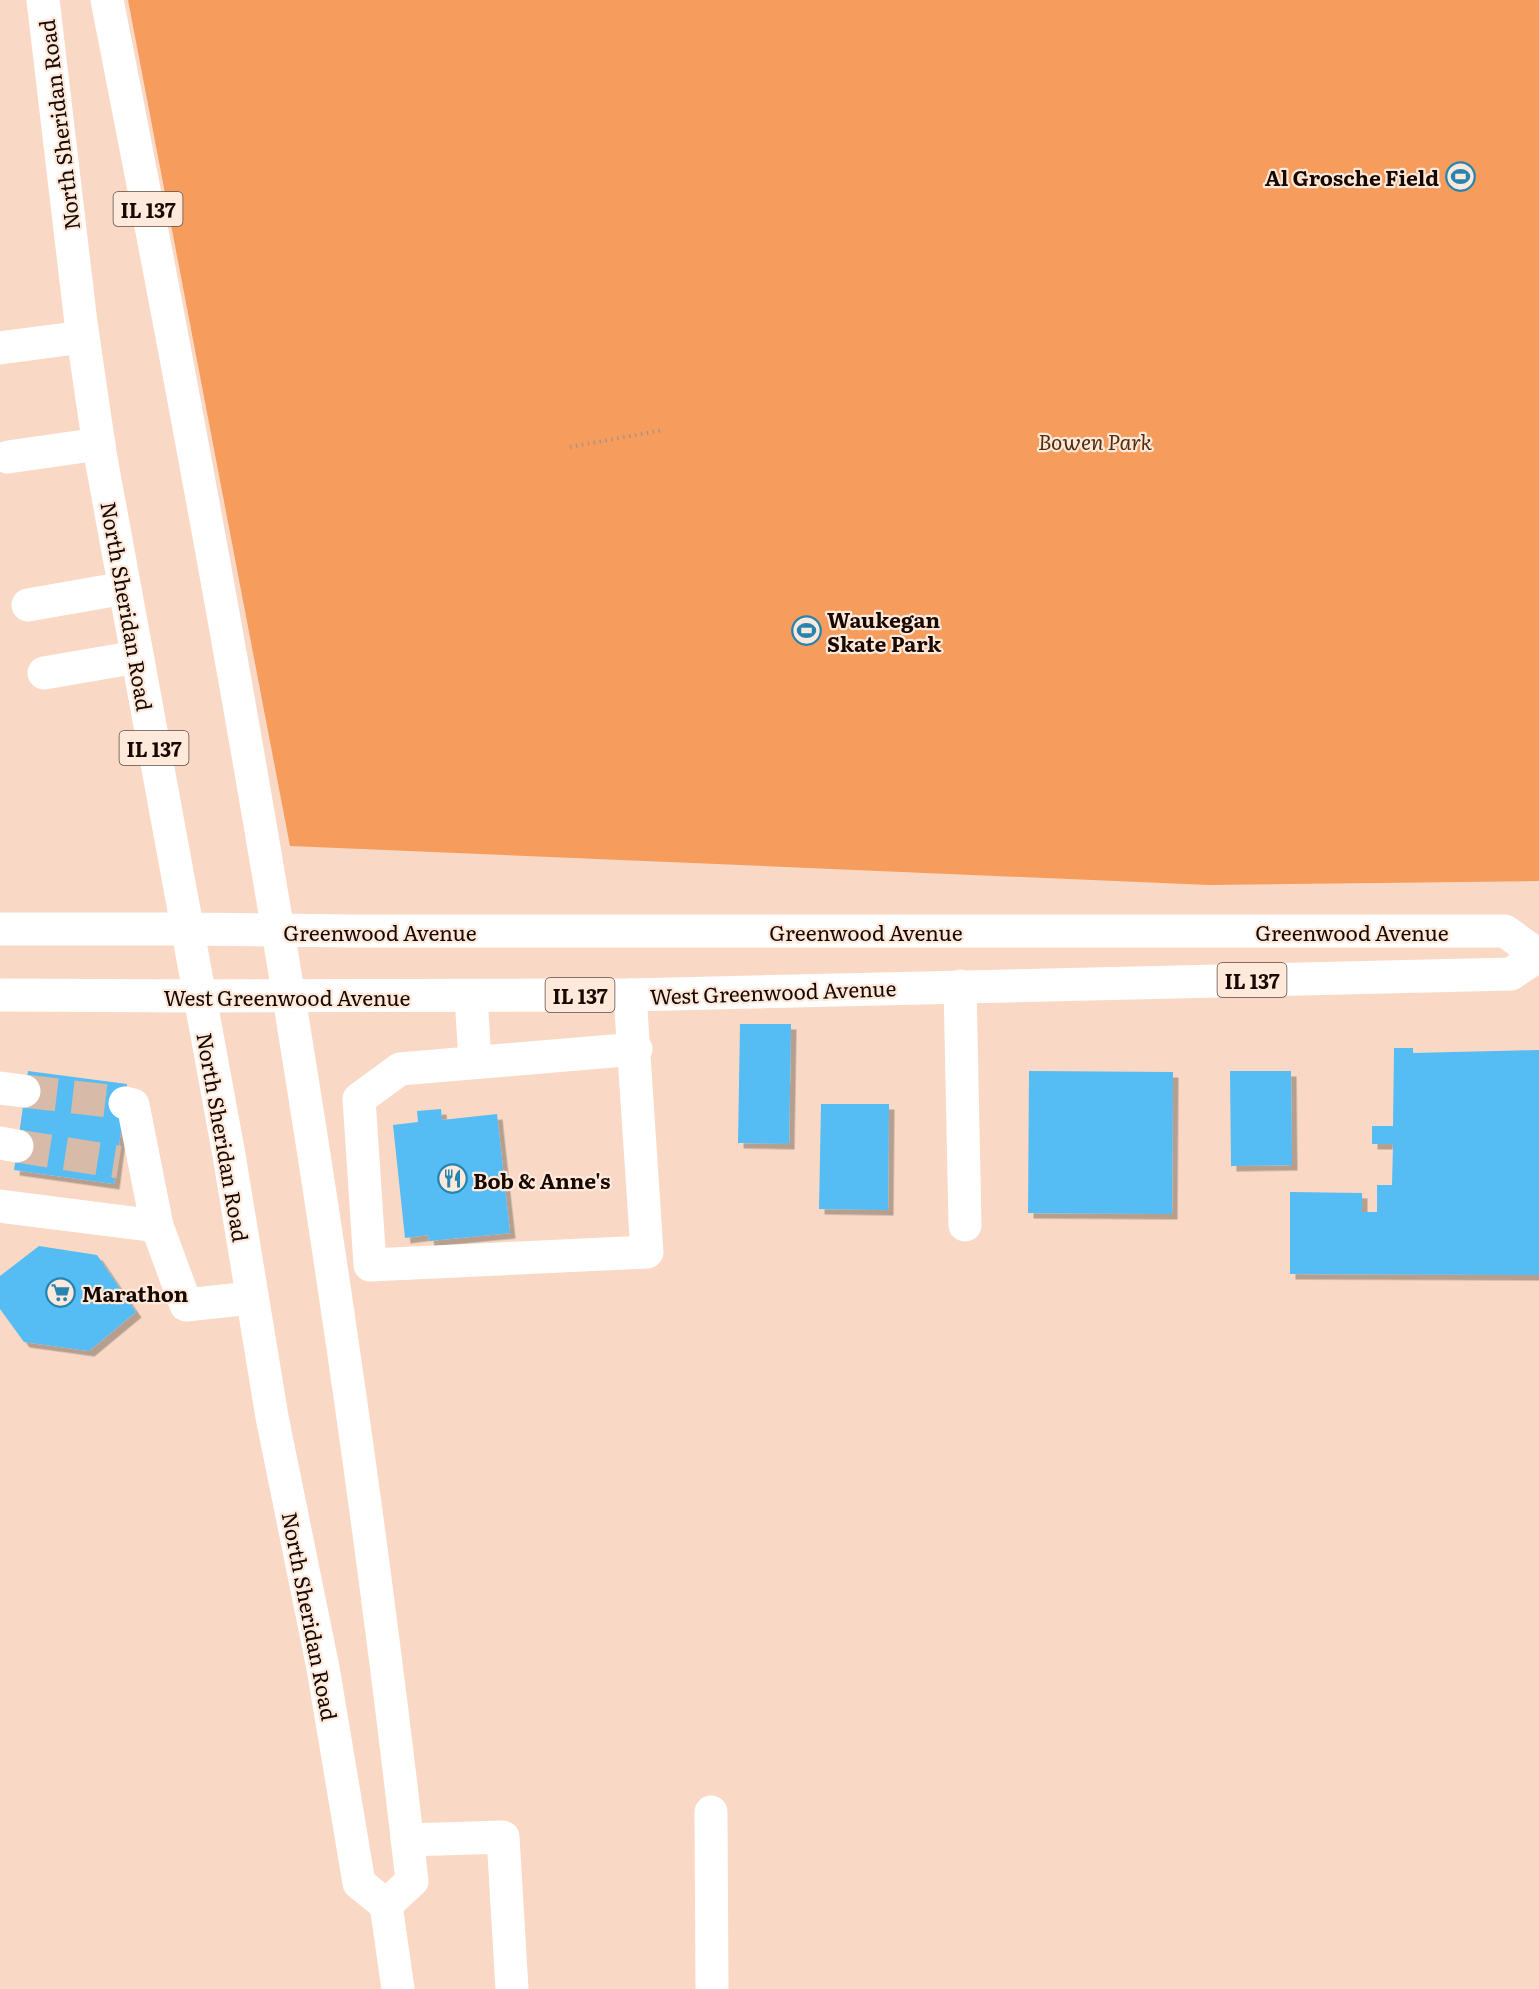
<svg xmlns="http://www.w3.org/2000/svg" width="1539" height="1989" font-family="Literata,serif">
  <style>
    .green { fill: #f69c5d }
    .building { fill: #54bdf3; filter: url(#shadow) }
    .lines { fill: none; stroke-linecap: round; stroke-linejoin: round }
    .minor-tunnel { stroke: #d7baa7; stroke-width: 33; stroke-dasharray: 33 16; stroke-linecap: butt }
    .path { stroke: #ae9383; stroke-width: 4; stroke-dasharray: 1.5 4.5; stroke-linecap: butt }
    .minor { stroke: #fff; stroke-width: 33 }
    .major { stroke: #fff; stroke-width: 33 }
    .labels { text-anchor: middle; dominant-baseline: central; stroke-width: 4.5; stroke-linejoin: round; paint-order: stroke }
    .shield { fill: #fee9db; stroke: #5d4c42; stroke-width: 1.5 }
    .shield-label { font-size: 20px; font-weight: bold; fill: #180800 }
    .street-label { font-size: 21px; fill: #180800; stroke: #fee9db }
    .poi-label { font-size: 21px; font-weight: bold; fill: #180800; stroke: #fee9db; text-anchor: start }
    .park-label { font-size: 21px; font-style: italic; fill: #542b0b; stroke: #fee9db }
  </style>
  <defs>
    <filter id="shadow"><feDropShadow dx="5.5" dy="5.5" stdDeviation="0" flood-color="#0004"/></filter>
  </defs>
  <rect width="100%" height="100%" fill="#f9d9c5"/>
  <path class="green" d="M128,0H1539V881L1209,885L290,846Z"/>
  <path class="building" d="M740,1024H791L789,1144L738,1143Z
    M1394,1048H1413V1053L1539,1050V1275L1290,1274V1192L1362,1193V1212H1377V1185H1392L1393,1144H1372V1126H1393Z
    M28,1071L127,1084L114,1184L14,1170Z
    M1029,1071L1173,1072L1172,1214L1028,1213Z
    M1230,1071H1291L1292,1165L1231,1166Z
    M821,1104H889L888,1210L819,1209Z
    M441,1109L442,1120L497,1114L510,1233L429,1241L428,1235L405,1238L393,1125L418,1122L417,1111Z
    M39,1246L97,1255L136,1312L89,1351L24,1342L0,1309V1276Z"/>
  <g class="lines">
    <path class="minor-tunnel" d="M24,1091L125,1103
      M17,1146L119,1162"/>
    <path class="path" d="M570,447L663,430"/>
    <path class="minor" d="M0,348L83,337
      M8,457L99,444
      M28,605L125,588
      M44,673L137,657
      M0,929H187
      M960,986L965,1225
      M0,995L199,996
      M630,995L647,1252L370,1265L359,1099L400,1069L636,1049
      M471,996L475,1062
      M0,1088L24,1091
      M125,1103L133,1105L157,1226L186,1305L251,1298
      M0,1143L17,1146
      M0,1206L157,1226
      M711,1812L712,1989
      M407,1840L503,1837L512,1989"/>
    <path class="major" d="M43,0L81,323L100,453L229,1155L272,1417L323,1668L359,1883L386,1905L398,1989
      M107,0C230,623 341,1249 412,1881L386,1905
      M187,929L352,931H1505L1538,955
      M199,996L630,995L1511,974L1539,955"/>
  </g>
  <defs>
    <symbol id="stadium-ring" viewBox="-11 -11 22 22"><circle r="9.5" fill="#fee9db" stroke="#2684b0" stroke-width="1.5"/><path d="M0-5a6.5 5 0 1 0 0 10a6.5 5 0 1 0 0-10ZM-3.5-1.8h7v3.6h-7Z" fill="#2684b0"/></symbol>
    <symbol id="restaurant-ring" viewBox="-11 -11 22 22"><circle r="9.5" fill="#fee9db" stroke="#2684b0" stroke-width="1.5"/><path d="M-5-6h1v4h1v-4h1v4h1v-4h1v5L-1.5 .5V6h-2V.5L-5-1ZM5-6V6H3V1.5H1.5Q1.5-4 5-6Z" fill="#2684b0"/></symbol>
    <symbol id="supermarket-ring" viewBox="-11 -11 22 22"><circle r="9.5" fill="#fee9db" stroke="#2684b0" stroke-width="1.5"/><path d="M-6-5.5h2.5l.6 2H6L4.5 2H-2.5L-4.4-4H-6ZM-1.5 3.2a1.3 1.3 0 1 0 .1 0ZM3 3.2a1.3 1.3 0 1 0 .1 0Z" fill="#2684b0"/></symbol>
  </defs>
  <g fill-rule="evenodd">
    <use href="#stadium-ring" x="1444" y="160" width="33" height="33"/>
    <use href="#stadium-ring" x="790" y="614" width="33" height="33"/>
    <use href="#restaurant-ring" x="436" y="1162" width="33" height="33"/>
    <use href="#supermarket-ring" x="44" y="1276" width="33" height="33"/>
  </g>
  <g class="labels">
    <g class="shield">
      <rect x="113.5" y="192" width="69" height="34" rx="4.5"/>
      <rect x="119.5" y="731" width="69" height="34" rx="4.5"/>
      <rect x="1217.5" y="963" width="69" height="34" rx="4.5"/>
      <rect x="545.5" y="978" width="69" height="34" rx="4.5"/>
    </g>
    <g class="shield-label">
      <text x="148" y="209">IL 137</text>
      <text x="154" y="748">IL 137</text>
      <text x="1252" y="980">IL 137</text>
      <text x="580" y="995">IL 137</text>
    </g>
    <g class="street-label">
      <text transform="translate(58 125) rotate(-97)">North Sheridan Road</text>
      <text transform="translate(128 606) rotate(80)">North Sheridan Road</text>
      <text x="380" y="931">Greenwood Avenue</text>
      <text x="866" y="931">Greenwood Avenue</text>
      <text x="1352" y="931">Greenwood Avenue</text>
      <text transform="translate(773 991) rotate(-2)">West Greenwood Avenue</text>
      <text x="287" y="996">West Greenwood Avenue</text>
      <text transform="translate(224 1137) rotate(80)">North Sheridan Road</text>
      <text transform="translate(311 1616) rotate(79)">North Sheridan Road</text>
    </g>
    <g class="poi-label">
      <text x="1439" y="176" text-anchor="end">Al Grosche Field</text>
      <text x="827" y="618">Waukegan<tspan x="827" dy="24">Skate Park</tspan></text>
      <text x="473" y="1179">Bob &amp; Anne's</text>
      <text x="82" y="1292">Marathon</text>
    </g>
    <g class="park-label">
      <text x="1095" y="440">Bowen Park</text>
    </g>
  </g>
</svg>
